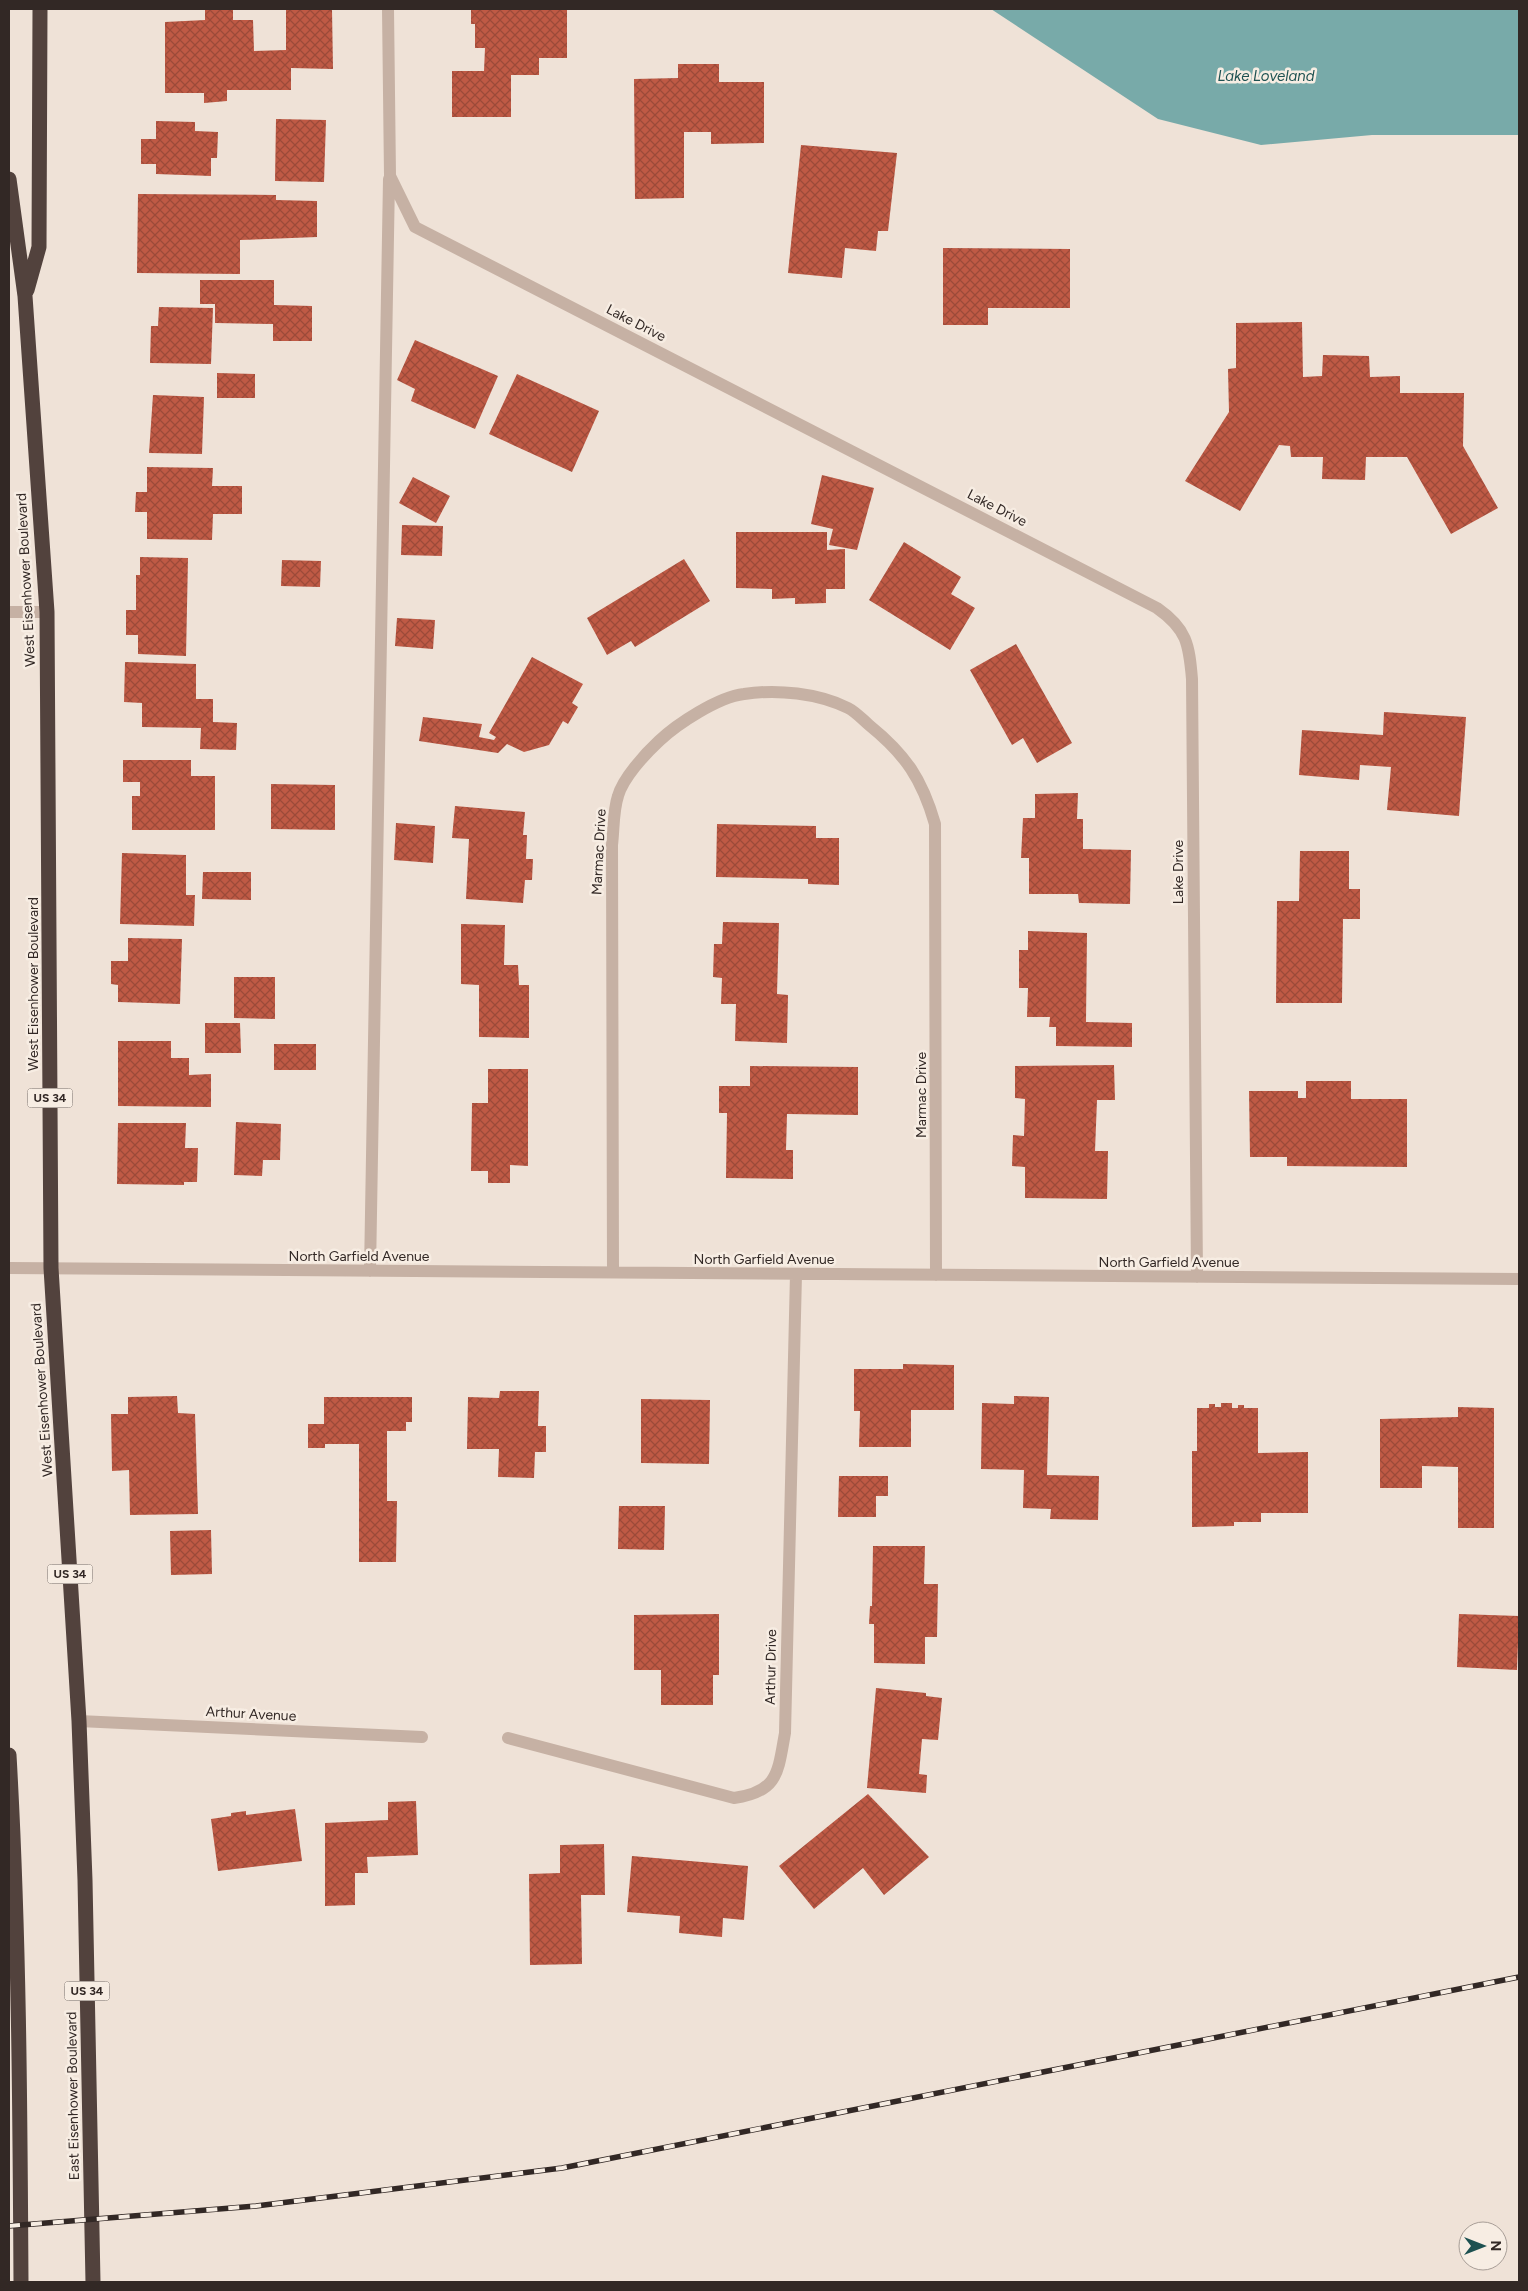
<svg xmlns="http://www.w3.org/2000/svg" width="1528" height="2291" font-family="Figtree,sans-serif">
  <style>
    .water { fill: #78aaa9 }
    .building { fill: url(#building-cross-hatch) }
    .lines { fill: none; stroke-linecap: round; stroke-linejoin: round }
    .minor { stroke: #c6b1a4; stroke-width: 12 }
    .highway { stroke: #52423d; stroke-width: 15 }
    .rail-casing { stroke: #322825; stroke-width: 5.5 }
    .rail { stroke: #f7ede3; stroke-width: 4; stroke-dasharray: 11; stroke-linecap: butt }
    .labels { text-anchor: middle; dominant-baseline: central; stroke-width: 5; stroke-linejoin: round; paint-order: stroke }
    .shield { fill: #f7ede3; stroke: #6d635e; stroke-width: 1 }
    .shield-label { font-size: 12px; font-weight: bold; fill: #322825 }
    .street-label { font-size: 14px; fill: #322825; stroke: #f7ede3 }
    .water-label { font-size: 15px; font-style: italic; fill: #1d5151; stroke: #f7ede3 }
  </style>
  <defs>
    <pattern id="building-cross-hatch" width="8" height="8" patternUnits="userSpaceOnUse" patternTransform="scale(1.25)"><rect width="8" height="8" fill="#bf5a45"/><path d="M0 0l8 8M0 8l8-8" fill="none" stroke="#9c4a39"/></pattern>
  </defs>
  <rect width="100%" height="100%" fill="#efe2d7"/>
  <path class="water" d="M991,9H1519V135H1372L1261,145L1158,119Z"/>
  <path class="building" d="M205,9H233V20H253L254,51L286,50V9H332L333,69L291,68V90H227V101L204,103V93H165V22L205,20Z
    M471,9H567V58H539V75H511V117H452V71H484L485,48H475V24H471Z
    M678,64H719V82H764V143L711,144V132H684V198L635,199L634,79L678,78Z
    M276,119L326,120L324,182L275,181Z
    M156,121L195,122V131L218,132L217,158H211V176L156,174V164H141V139H156Z
    M801,145L897,153L888,231H878L876,251L845,248L842,278L788,273Z
    M138,194L276,195V200L317,201V237L240,240V274L137,273Z
    M943,248L1070,249V308H988V325H943Z
    M200,280H274V305L312,306V341H273V324L215,323V304H200Z
    M159,307L213,308L211,364L150,363L151,326H158Z
    M1302,322L1303,377L1322,376L1323,355L1369,356L1370,377L1400,376V393H1464L1463,446L1498,508L1451,534L1407,457H1366L1365,480L1322,479L1323,457H1291L1290,446L1279,445L1240,511L1185,481L1229,412L1228,369L1236,368V323Z
    M415,340L498,376L475,429L411,401L415,389L397,380Z
    M217,373L255,374V398H217Z
    M517,374L599,411L572,472L489,434Z
    M153,395L204,397L202,454L149,453Z
    M147,467L213,468L212,486H242V514H213L212,540L147,539V512H135L136,492H147Z
    M822,475L874,488L857,550L829,545L833,529L811,524Z
    M413,477L450,496L436,523L399,503Z
    M402,525L443,526L442,556L401,555Z
    M736,532H827V550L845,549V589H826V603L795,604V598L772,599V589L736,588Z
    M904,542L961,577L951,594L975,608L950,650L869,600Z
    M140,557L188,558L186,656L138,654V635H126V610H136V575H140Z
    M684,559L710,601L635,647L631,641L607,655L587,618Z
    M282,560L321,561L320,587L281,586Z
    M397,618L435,620L433,649L395,646Z
    M1016,644L1072,743L1037,763L1023,738L1012,745L970,670Z
    M532,657L583,684L572,703L578,707L568,724L563,721L549,745L524,752L507,744L498,753L419,741L423,717L482,724L479,737L494,740L496,737L489,733Z
    M125,662L196,664V699H213V722L237,723L236,750L200,749L201,728L142,727V703L124,702Z
    M1384,712L1466,717L1459,816L1387,810L1391,767L1360,765L1359,780L1299,775L1302,730L1383,735Z
    M123,760H191V776H215V830H132V796H140V782H123Z
    M271,784L335,785V830L271,829Z
    M1078,793L1077,819H1083V849L1131,850L1130,904L1079,903L1078,894H1029V858H1021L1023,818H1035V794Z
    M455,806L525,812L523,835H527L526,859H533L532,880H525L523,903L466,899L469,839L452,838Z
    M396,823L435,826L433,863L394,860Z
    M717,824L816,826V838H839V885L808,884V879L716,877Z
    M1300,851H1349V889H1360V919H1343L1342,1003H1276L1277,901H1299Z
    M122,853L186,855V895H195L194,926L120,924Z
    M203,872H251V900L202,899Z
    M723,922L779,923L777,994L788,995L787,1043L735,1041L736,1004H721L722,978L713,977L714,944H722Z
    M461,924L505,925L504,965H518L519,985H529V1038L479,1037V985L461,984Z
    M1028,931L1087,933L1086,1022L1132,1023V1047L1056,1046V1027H1049L1050,1017H1027L1028,988H1019V950H1028Z
    M128,938L182,939L180,1004L118,1002V985L111,984V961H128Z
    M234,977H275V1019L234,1018Z
    M205,1023H240L241,1053H205Z
    M118,1041H171V1058H189V1075L211,1074V1107L118,1106Z
    M274,1044H316V1070H274Z
    M1114,1065L1115,1100H1097L1095,1151H1108L1107,1199L1025,1198V1167L1012,1166L1013,1135L1024,1136L1025,1099L1015,1098V1066Z
    M750,1066L858,1067V1115L787,1114L786,1150H793V1179L726,1178L727,1113H719V1086H750Z
    M488,1069H528V1166L510,1165V1183H488V1171H471L472,1103H488Z
    M1306,1081H1351V1099H1407V1167L1287,1166V1157H1250L1249,1091H1298V1098H1306Z
    M236,1122L281,1124L280,1160H263L262,1176L234,1175Z
    M118,1123H186L185,1148H198L197,1182H184V1185L117,1184Z
    M903,1364L954,1365V1410H911V1447H859L860,1411H854V1369H903Z
    M500,1391H539L538,1426H546V1452H535L534,1478L498,1477L499,1449H467L468,1397L499,1398Z
    M177,1396L178,1413L195,1414L198,1514L130,1515L129,1470L112,1471L111,1414H128V1397Z
    M1014,1396L1049,1397L1047,1475L1099,1476L1098,1520L1050,1519L1051,1509L1023,1508L1024,1470L981,1469L982,1403L1014,1404Z
    M324,1397H412V1422H406V1431H387V1501H397L396,1562H359V1444H325V1448H308V1424H324Z
    M641,1399L710,1400L709,1464L641,1463Z
    M1221,1403H1232V1408H1238V1405H1244V1408H1258V1453L1308,1452V1513H1261V1522H1234V1526L1192,1527V1451H1197V1408H1209V1404H1215V1407H1221Z
    M1458,1407L1494,1408V1528H1458V1467L1422,1466V1488H1380V1419L1458,1417Z
    M839,1476H888V1496H876V1517H838Z
    M619,1506H665L664,1550L618,1549Z
    M211,1530L212,1574L171,1575L170,1531Z
    M873,1546H925L924,1584H938L937,1637H925V1664L874,1663V1624H869L870,1606H872Z
    M719,1614V1675H713V1705H661V1670H634V1615Z
    M1459,1614L1519,1616L1517,1670L1457,1667Z
    M876,1688L926,1693V1696L942,1698L938,1740L922,1739L919,1774L927,1775L926,1793L867,1788Z
    M868,1794L929,1857L884,1895L863,1868L814,1909L779,1866Z
    M416,1801L418,1855L367,1857L368,1873H355V1905L325,1906V1823L388,1820V1802Z
    M295,1809L302,1861L218,1871L211,1819L231,1816V1813L246,1811V1815Z
    M604,1844L605,1895H581L582,1964L530,1965L529,1874L560,1873V1845Z
    M632,1856L748,1866L744,1920L723,1918L722,1937L679,1933L680,1916L627,1912Z"/>
  <g class="lines">
    <path class="minor" d="M388,9L390,176L415,227L1157,608C1187,629 1189,644 1192,679L1197,1277
      M9,612H47
      M9,1268L1519,1279
      M370,1271L389,179
      M613,1272L612,845C614,829 613,811 618,796C623,778 645,754 659,741C677,724 718,697 744,694C777,689 818,693 848,708C856,712 863,720 869,725C906,755 922,779 935,824L936,1275
      M79,1721L422,1737
      M508,1738L734,1798C779,1792 778,1771 785,1733L796,1274"/>
    <path class="highway" d="M9,179L25,296L47,612L51,1268L79,1721L85,1880L93,2282
      M27,290L39,247L40,9
      M9,1755C19,1931 20,2106 21,2282"/>
    <defs>
      <path id="rail" d="M9,2226L256,2206L562,2168L1519,1977"/>
    </defs>
    <use href="#rail" class="rail-casing"/>
    <use href="#rail" class="rail"/>
  </g>
  <g class="labels">
    <g class="shield">
      <rect x="27.5" y="1088.5" width="45" height="19" rx="4"/>
      <rect x="47.5" y="1564.5" width="45" height="19" rx="4"/>
      <rect x="64.5" y="1981.5" width="45" height="19" rx="4"/>
    </g>
    <g class="shield-label">
      <text x="50" y="1098">US 34</text>
      <text x="70" y="1574">US 34</text>
      <text x="87" y="1991">US 34</text>
    </g>
    <g class="street-label">
      <text transform="translate(636 323) rotate(27)">Lake Drive</text>
      <text transform="translate(997 508) rotate(27)">Lake Drive</text>
      <text transform="translate(26 580) rotate(-93)">West Eisenhower Boulevard</text>
      <text transform="translate(599 852) rotate(-87)">Marmac Drive</text>
      <text transform="translate(1178 872) rotate(-90)">Lake Drive</text>
      <text transform="translate(33 984) rotate(-90)">West Eisenhower Boulevard</text>
      <text transform="translate(921 1095) rotate(-90)">Marmac Drive</text>
      <text x="359" y="1256">North Garfield Avenue</text>
      <text x="764" y="1259">North Garfield Avenue</text>
      <text x="1169" y="1262">North Garfield Avenue</text>
      <text transform="translate(42 1390) rotate(-94)">West Eisenhower Boulevard</text>
      <text transform="translate(771 1667) rotate(-89)">Arthur Drive</text>
      <text transform="translate(251 1714) rotate(3)">Arthur Avenue</text>
      <text transform="translate(73 2096) rotate(-91)">East Eisenhower Boulevard</text>
    </g>
    <g class="water-label">
      <text x="1266" y="76">Lake Loveland</text>
    </g>
  </g>
  <rect width="1528" height="2291" fill="none" stroke="#322825" stroke-width="20"/>
  <g transform="translate(1483 2246) rotate(90)"><circle r="24" fill="#f7ede3" stroke="#a89e97"/>
  <path d="M0-4L9 19L0 12L-9 19Z" fill="#1d5151"/>
  <text y="-8" font-size="14" font-weight="bold" text-anchor="middle" fill="#322825">N</text>
  </g>
</svg>
